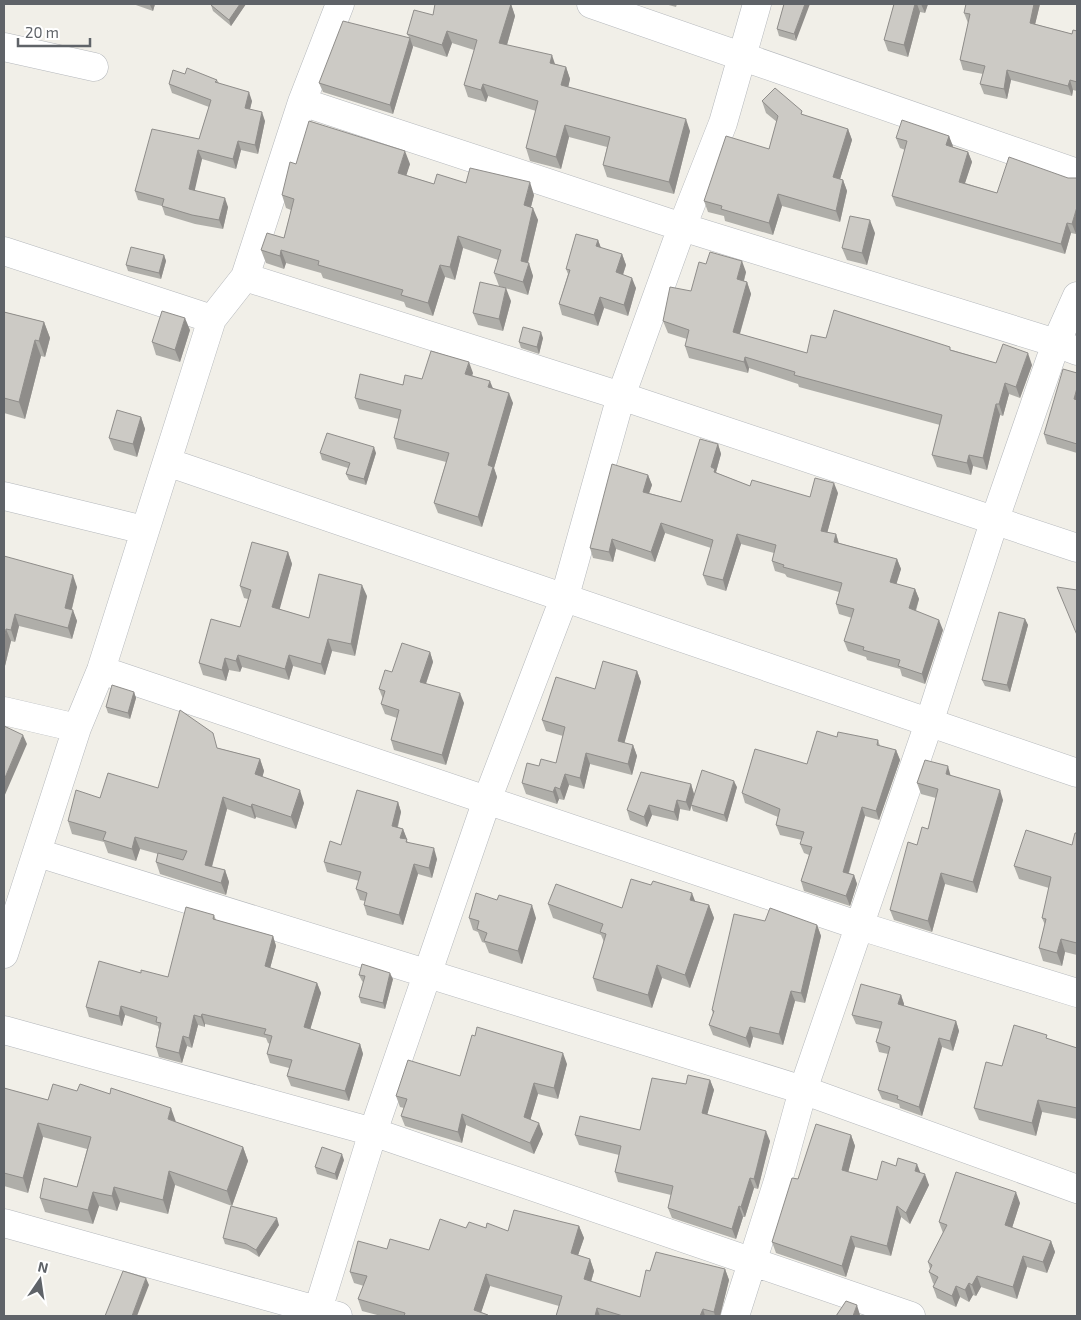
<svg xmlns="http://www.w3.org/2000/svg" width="1081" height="1320" font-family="'Exo 2',sans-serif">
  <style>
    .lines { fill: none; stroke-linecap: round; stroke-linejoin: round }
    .street-casing { stroke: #b5b8bc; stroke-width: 29 }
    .street { stroke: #fff; stroke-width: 28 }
    .wall { fill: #afaea9 }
    .shaded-wall { fill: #8f8d8a }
    .building { fill: #cccac5; stroke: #8f8d8a }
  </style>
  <rect width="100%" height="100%" fill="#f1efe8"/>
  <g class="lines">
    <defs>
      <path id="street" d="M591,4L1077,173
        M4,47L94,67
        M302,102L682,227L1056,343L1077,351
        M4,251L212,319
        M245,277L621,396L1077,548
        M167,462L1077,773
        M4,496L144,530
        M101,670L860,926L1077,993
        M4,711L77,728
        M38,853L803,1090L1077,1189
        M4,954L77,728L101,670L212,319L245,277L302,102L340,4
        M4,1030L373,1132L911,1316
        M4,1223L338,1316
        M316,1316L373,1132L487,800L565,596L621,396L682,227L723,123L757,4
        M735,1316L778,1181L803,1090L929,723L995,519L1056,343L1077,296"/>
    </defs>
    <use href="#street" class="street-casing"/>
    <use href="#street" class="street"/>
  </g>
  <path class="wall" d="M133,4H155L153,11Z
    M212,4H246L231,26L213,11L211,5Z
    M511,4L515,16L507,45L555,64L566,67L570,79L568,87L690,131L674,194L607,177L603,165L607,147L569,137L561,169L530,161L526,148L536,111L488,96L486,102L468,97L464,85L474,50L452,43L447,57L413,46L393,114L323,92L319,83L409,37L407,34L433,15Z
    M665,4H677L676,7Z
    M784,4L796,41L779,36L777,29Z
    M894,4H928L925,13L920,12L908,57L888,51L884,40Z
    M1040,4L1035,24L1072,34L1077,31V91L1073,90L1072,96L1011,80L1007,99L984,94L980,84L983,74L963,70L960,60L968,23L964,13Z
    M185,74L217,80L219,83L252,101L250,109L265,121L258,154L241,150L236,169L202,159L194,190L228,207L223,229L195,224L165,215L162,206L138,200L135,191L199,139L209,107L172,93L169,84Z
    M762,101L803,115L848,129L852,140L840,179L843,180L847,191L840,222L782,206L773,235L725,221L724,216L708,212L704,201L769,149L777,122L766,113Z
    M949,136L952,147L968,152L972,162L965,183L997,193L1068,178L1076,234L1071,233L1065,254L896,206L892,196L905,150L900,148L896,138Z
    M296,164H410L406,175L434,184L466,183L534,195L531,207L538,220L528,263L533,276L528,295L499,286L494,273L498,260L463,248L455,280L445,277L433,316L406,307L404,302L323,278L321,273L286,263L284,269L266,263L261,250L284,238L291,210L286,208L282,195Z
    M875,233L867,265L847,260L842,248Z
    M598,240L601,248L622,254L626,265L623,275L636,288L628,316L604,308L598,326L562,315L559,304L568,274L566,269Z
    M164,255L166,261L161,279L128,271L126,265Z
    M706,264L746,272L744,281L747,282L751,294L740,334L807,353L826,338L952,350L996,363L1032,365L1020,398L1009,394L1003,416L1000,415L987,470L973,466L971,475L937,467L932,455L940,425L799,387L798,384L749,368L748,373L689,358L685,346L687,339L668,333L663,321L691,291Z
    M511,301L503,331L478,325L473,313Z
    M4,312L44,322L50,338L45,357L41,356L25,419L4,413Z
    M190,330L180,362L156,355L152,342Z
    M543,338L539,354L521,348L519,342Z
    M473,373L472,375L493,388L513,403L494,468L497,477L482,527L438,513L434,503L446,462L397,449L394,438L399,419L359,409L355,398L422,379Z
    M1077,373V453L1047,444L1044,434Z
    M141,417L145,429L137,457L114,450L109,438Z
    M718,444L721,454L716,472L717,473L750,486L810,497L838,493L827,533L836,534L839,543L897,559L901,569L896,584L915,589L919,599L916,611L943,630L925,684L902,676L900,669L867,660L866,657L848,651L844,641L852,618L839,614L836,604L839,592L787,577L785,574L775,571L772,561L774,553L741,544L726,591L707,585L703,575L711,548L665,533L655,562L616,549L613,562L593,558L590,548L648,475L652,485L649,493L681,502Z
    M320,453H376L366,485L349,480L346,474L348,468L322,460Z
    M288,552L292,564L279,609L309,618L367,596L355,656L332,651L325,675L293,666L289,680L242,667L240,672L229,670L226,681L203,675L199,663L240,627L248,599L244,598L240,586Z
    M4,556L77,587L72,609L77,621L72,639L19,626L15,642L11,641L4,670Z
    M1025,619L1028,625L1010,692L985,686L982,680Z
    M430,652L433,662L426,684L464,703L446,765L394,750L391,740L397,718L385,714L381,704L383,699L379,689L392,672Z
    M637,671L641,682L624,743L633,745L637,756L632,775L590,764L584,789L569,785L564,800L559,799L557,804L526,794L522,783L539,766L556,763L563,736L546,731L542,720L595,689Z
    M134,692L136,698L130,719L108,713L106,707Z
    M837,737L878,740L880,746L896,750L900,760L879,820L865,816L849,873L854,875L857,884L850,906L804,891L801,881L809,855L804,853L800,844L802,840L780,835L776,825L778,817L745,803L742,793L807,764Z
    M218,748L260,759L264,771L262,777L304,803L296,829L256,817L255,819L227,809L212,867L225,870L229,882L226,895L160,874L156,862L158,854L140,849L136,861L108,853L104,842L72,834L68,821L100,798L158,788Z
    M951,776L1003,800L977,893L945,884L932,932L894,920L890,910L917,845L928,829L936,798L921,794L917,783Z
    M691,784L694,794L737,787L727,822L693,811L691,805L690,811L680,809L678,821L652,815L647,827L630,820L627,810Z
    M398,802L401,812L398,827L403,829L408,843L437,859L432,878L418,874L403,925L367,915L364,905L365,901L360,900L356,889L359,881L327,872L324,862L341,845Z
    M1077,833V955L1065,952L1062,966L1043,961L1039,948L1045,925L1042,918L1049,888L1019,879L1014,866L1072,845Z
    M695,902L709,905L714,918L690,988L662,978L652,1008L597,991L593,978L604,942L601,935L553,918L548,904L622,908Z
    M214,915L216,920L273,936L276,946L270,968L317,983L321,993L310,1029L360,1044L363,1054L349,1101L291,1086L287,1076L289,1068L270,1063L267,1054L270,1044L268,1043L266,1038L205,1024V1027L198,1025L192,1048L187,1046L182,1063L159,1057L156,1047L159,1030L158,1026L125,1015L122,1026L89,1017L86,1007L141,973L168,977Z
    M469,918H536L522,964L489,953L485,943L482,942L478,932L473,930Z
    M765,921L817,925L821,936L805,1003L795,1001L783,1045L753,1037L750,1048L713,1035L709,1025L713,1014L712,1010Z
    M359,975L393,979L385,1009L361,1003L359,997L363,982L362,981Z
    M901,995L904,1004V1006L956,1021L959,1031L953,1051L942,1047L922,1116L900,1108L899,1104L882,1099L878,1090L888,1054L879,1052L876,1042L880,1029L856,1024L852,1015Z
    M1049,1039L1077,1048V1119L1042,1112L1036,1136L979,1120L974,1108L1002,1066Z
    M567,1064L558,1099L538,1094L530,1120L543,1134L534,1154L466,1125L462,1143L405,1126L401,1116L404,1108L400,1107L396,1096L460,1076Z
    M710,1080L714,1090L707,1114L770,1141L758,1189L754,1188L745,1217H743L736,1239L672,1218L668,1208L671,1195L618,1182L615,1172L619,1155L579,1145L575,1135L640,1130L686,1084Z
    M4,1088L48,1100L77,1091L176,1122L243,1147L248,1161L232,1206L175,1185L168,1214L120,1202L117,1211L99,1206L93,1224L45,1212L40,1198L77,1187L87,1149L43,1137L28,1193L4,1186Z
    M851,1135L855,1146L848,1172L877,1180L921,1173L929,1185L910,1224L901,1217L891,1256L855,1247L846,1277L776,1253L772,1242L798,1179Z
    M344,1160L337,1180L317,1174L315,1167Z
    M1020,1203L1012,1228L1051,1241L1055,1252L1047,1273L1027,1267L1017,1299L981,1287L976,1296L973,1295L969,1302L960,1297L956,1307L937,1298L933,1287L934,1284L933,1283L929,1272L930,1269L928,1262L943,1233L939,1222Z
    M279,1225L259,1257L248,1250L225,1244L223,1238Z
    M579,1226L584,1238L578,1255L590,1259L594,1271L591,1282L640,1297L650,1271L725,1269L729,1280L720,1316H556L559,1306L490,1286L481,1312L488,1315V1316H381L362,1311L358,1299L364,1286L354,1283L350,1272L387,1249L429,1250L466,1228H486L508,1231Z"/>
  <path class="shaded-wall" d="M151,4H155L153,11L150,5Z
    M240,4H246L231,26L229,20Z
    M511,4L515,16L504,55L499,43Z
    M805,4H810L796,41L794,34Z
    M915,4H917L920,12L908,57L904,45Z
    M921,4H928L925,13Z
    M1034,4H1040L1033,33L1030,23Z
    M447,31L452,43L447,57L442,45Z
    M410,38L413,47L393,114L390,105Z
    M552,55L556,67L550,63Z
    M566,67L570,79L566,97L561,85Z
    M1007,70L1011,80L1007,99L1004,89Z
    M1070,80L1073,90L1072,96L1068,86Z
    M483,84L488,96L486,102L481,90Z
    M249,92L252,101L248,117L245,108Z
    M262,112L265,121L258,154L255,145Z
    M686,119L690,131L674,194L669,182Z
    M565,125L569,137L561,169L556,157Z
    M848,129L852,140L837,189L833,177Z
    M949,136L953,146L950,155L946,145Z
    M238,141L241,150L236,169L233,159Z
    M198,150L202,159L193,198L189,189Z
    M405,151L410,164L403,186L398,173Z
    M968,152L972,162L962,192L959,182Z
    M843,180L847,191L840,222L836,211Z
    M530,182L534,195L528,218L524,205Z
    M778,194L782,206L773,235L769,223Z
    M225,198L228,207L223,229L219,220Z
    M1077,207V230L1076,234L1072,224Z
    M533,208L538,220L525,274L521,261Z
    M870,220L875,233L867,265L862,253Z
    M1067,223L1071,233L1065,254L1061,244Z
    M458,236L463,248L455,280L450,267Z
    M598,240L602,251L596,246Z
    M281,250L286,263L284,269L280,256Z
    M622,254L626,265L620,283L616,272Z
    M164,255L166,261L161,279L159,273Z
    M742,261L746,272L741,291L737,279Z
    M529,263L533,276L528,295L523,282Z
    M440,265L445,277L433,316L428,303Z
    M632,278L636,288L628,316L624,305Z
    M747,282L751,294L737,343L733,332Z
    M506,288L511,301L503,331L499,319Z
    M600,297L604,308L598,326L594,315Z
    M185,318L190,330L180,362L175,350Z
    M44,322L50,338L45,357L39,341Z
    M541,332L543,338L539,354L537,347Z
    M35,340L41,356L25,419L19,402Z
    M1028,353L1032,365L1020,398L1016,387Z
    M745,357L749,368L748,373L744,362Z
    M469,362L473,373L469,384L465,374Z
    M490,381L494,391L488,387Z
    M1005,383L1009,394L1003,416L999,404Z
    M1077,388V408L1074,399Z
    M509,393L513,403L494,468L497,477L482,527L478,517L488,465Z
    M996,404L1000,415L987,470L983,458Z
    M141,417L145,429L137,457L133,444Z
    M718,444L721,454L716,472L719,479L711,467Z
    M374,447L376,453L366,485L364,479Z
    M969,455L973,466L971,475L967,463Z
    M648,475L652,485L646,502L643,492Z
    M834,483L838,493L825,541L821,531Z
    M661,523L665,533L655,562L651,552Z
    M737,534L741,544L726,591L723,580Z
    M836,534L839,545L834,542Z
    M612,539L616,549L613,562L609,552Z
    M288,552L292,564L277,619L272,607Z
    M897,559L901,569L894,592L890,582Z
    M73,575L77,587L69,620L65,608Z
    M362,585L367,596L355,656L351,644Z
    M915,589L919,599L913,618L909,608Z
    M73,610L77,621L72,639L68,628Z
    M15,614L19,626L15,642L11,630Z
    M1025,619L1028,625L1010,692L1007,685Z
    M939,620L943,630L925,684L922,674Z
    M6,629L11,641L4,670V640Z
    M328,639L332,651L325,675L321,664Z
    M430,652L433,662L423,692L420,682Z
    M238,655L242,667L240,672L236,661Z
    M289,655L293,666L289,680L285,669Z
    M225,658L229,670L226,681L222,670Z
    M637,671L641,682L622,752L618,741Z
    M134,692L136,698L130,719L128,713Z
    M460,693L464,703L446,765L442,755Z
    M23,735L27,744L4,797V780Z
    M633,745L637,756L632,775L628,764Z
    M896,750L900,760L879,820L876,811Z
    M586,753L590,764L584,789L580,778Z
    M260,759L264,771L260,786L255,774Z
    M948,766L951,777L946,774Z
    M565,774L569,785L564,800L560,789Z
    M734,781L737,787L727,822L724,815Z
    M691,784L694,794L690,811L686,802Z
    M555,787L559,799L557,804L553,792Z
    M300,790L304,803L296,829L291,817Z
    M1000,790L1003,800L977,893L973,882Z
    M223,797L227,809L209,877L205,865Z
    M677,800L680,809L678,821L674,812Z
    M398,802L401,812L395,836L392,826Z
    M252,804L256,817L255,819L251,807Z
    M649,805L652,815L647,827L644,817Z
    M862,807L865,816L846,881L843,872Z
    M403,829L407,839L404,848L400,838Z
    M135,837L140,849L136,861L132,849Z
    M434,848L437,859L432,878L429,868Z
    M414,864L418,874L403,925L399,915Z
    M225,870L229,882L226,895L221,883Z
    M941,873L945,884L932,932L928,921Z
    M854,875L857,884L850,906L846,896Z
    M692,893L697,906L690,900Z
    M532,905L536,918L522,964L518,951Z
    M709,905L714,918L690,988L685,975Z
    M817,925L821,936L805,1003L801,993Z
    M273,936L276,946L268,976L265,966Z
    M1061,939L1065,952L1062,966L1057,953Z
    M657,965L662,978L652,1008L648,995Z
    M390,973L393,979L385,1009L383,1003Z
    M317,983L321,993L308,1037L304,1027Z
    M791,991L795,1001L783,1045L779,1034Z
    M901,995L904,1004L902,1013L898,1004Z
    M121,1006L125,1015L122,1026L119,1016Z
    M202,1014L205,1024V1027L201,1017Z
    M194,1015L198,1025L192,1048L189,1038Z
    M956,1021L959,1031L953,1051L950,1041Z
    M750,1027L753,1037L750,1048L746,1038Z
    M183,1036L187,1046L182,1063L179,1053Z
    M939,1038L942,1047L922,1116L919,1107Z
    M360,1044L363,1054L349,1101L345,1091Z
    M563,1053L567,1064L558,1099L554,1088Z
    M710,1080L714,1090L705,1123L702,1113Z
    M534,1083L538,1094L528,1128L524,1117Z
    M1038,1100L1042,1112L1036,1136L1032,1123Z
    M171,1108L176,1122L168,1119Z
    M462,1114L466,1125L462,1143L458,1132Z
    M38,1123L43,1137L28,1193L23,1178Z
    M539,1123L543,1134L534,1154L530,1143Z
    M766,1131L770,1141L758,1189L754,1179Z
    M851,1135L855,1146L846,1181L842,1170Z
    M243,1147L248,1161L232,1206L227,1191Z
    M342,1154L344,1160L337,1180L335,1174Z
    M917,1164L921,1174L915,1171Z
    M169,1171L175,1185L168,1214L163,1200Z
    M925,1174L929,1185L910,1224L906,1213Z
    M750,1178L754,1188L745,1217L741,1207Z
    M114,1187L120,1202L117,1211L112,1196Z
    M93,1192L99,1206L93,1224L88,1210Z
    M1016,1192L1020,1203L1009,1237L1005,1225Z
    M739,1206L743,1217L736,1239L732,1229Z
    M897,1206L901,1217L891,1256L887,1246Z
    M277,1218L279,1225L259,1257L256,1250Z
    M579,1226L584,1238L575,1264L571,1253Z
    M851,1236L855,1247L846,1277L842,1266Z
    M1051,1241L1055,1252L1047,1273L1043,1262Z
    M1023,1256L1027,1267L1017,1299L1013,1287Z
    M590,1259L594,1271L588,1291L584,1279Z
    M725,1269L729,1280L720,1316H715L714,1312Z
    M486,1274L490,1286L480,1316L474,1310Z
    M977,1276L981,1287L976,1296L972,1285Z
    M146,1278L149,1285L137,1316H132Z
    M969,1283L973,1295L969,1302L965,1290Z
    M956,1286L960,1297L956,1307L952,1296Z
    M857,1305L860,1315V1316H853Z
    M597,1308L600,1316H595Z
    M703,1309L705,1316H700Z"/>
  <path class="building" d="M212,4H240L229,20L211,5Z
    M435,4H511L499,43L552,55L550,63L566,67L561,85L686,119L669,182L603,165L610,137L565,125L556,157L526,148L538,101L483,84L481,90L464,85L477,40L447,31L442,45L407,34L414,10L433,15Z
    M784,4H805L794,34L777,29Z
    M894,4H915L904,45L884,40Z
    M966,4H1034L1030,23L1072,34L1073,30L1077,31V82L1070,80L1068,86L1007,70L1004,89L980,84L985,66L960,60L970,14L964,13Z
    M343,21L410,38L390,105L319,83Z
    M187,68L217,80L215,82L249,92L245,108L262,112L255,145L238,141L233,159L198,150L189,189L225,198L219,220L192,215L162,206L164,199L135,191L152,129L199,139L211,100L169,84L173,70L185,74Z
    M775,88L802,111L801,114L848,129L833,177L843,180L836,211L778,194L769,223L721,209L722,206L704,201L726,136L769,149L778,116L762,101Z
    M902,120L949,136L946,145L968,152L959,182L997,193L1009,157L1068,178H1077V207L1072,224L1067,223L1061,244L892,196L907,141L896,138Z
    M309,121L405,151L398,173L434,184L437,174L466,183L470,168L530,182L524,205L533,208L521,261L529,263L523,282L494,273L501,250L458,236L450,267L440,265L428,303L401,295L403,290L318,265L319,261L281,250L280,256L261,250L267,233L284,238L294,199L282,195L290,162L296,164Z
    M850,216L870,220L862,253L842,248Z
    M576,234L598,240L596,246L622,254L616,272L632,278L624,305L600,297L594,315L559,304L570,270L566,269Z
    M131,247L164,255L159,273L126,265Z
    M710,252L742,261L737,279L747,282L733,332L807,353L811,335L826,338L834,310L950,347V350L996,363L1003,344L1028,353L1016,387L1005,383L999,404H996L983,458L969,455L967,463L932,455L942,415L794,375L795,372L745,357L744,362L685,346L689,330L663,321L670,287L691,291L699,262L706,264Z
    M480,282L506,288L499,319L473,313Z
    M162,311L185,318L175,350L152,342Z
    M4,312L44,322L39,341L35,340L19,402L4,398Z
    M523,327L541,332L537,347L519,342Z
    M431,351L469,362L465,374L490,381L488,387L509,393L488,465L493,467L478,517L434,503L449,453L394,438L401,410L355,398L360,374L403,385L405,375L422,379Z
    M1063,369L1077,373V388L1074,399L1077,400V444L1044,434Z
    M117,410L141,417L133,444L109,438Z
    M327,433L374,447L364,479L346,474L350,463L320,453Z
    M700,439L718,444L711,467L715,469L714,472L750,486L752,480L810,497L815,478L834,483L821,531L836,534L834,542L897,559L890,582L915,589L909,608L939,620L922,674L898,666L900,660L863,650L864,647L844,641L854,609L836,604L842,583L783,567L784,565L772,561L776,545L737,534L723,580L703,575L713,540L661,523L651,552L612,539L609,552L590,548L612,464L648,475L643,492L681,502Z
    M252,542L288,552L272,607L309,618L319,574L362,585L351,644L328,639L321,664L289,655L285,669L238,655L236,661L225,658L222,670L199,663L211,619L240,627L251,590L240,586Z
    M4,556L73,575L65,608L73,610L68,628L15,614L11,630L6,629L4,640Z
    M1057,587L1077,590V635Z
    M999,612L1025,619L1007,685L982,680Z
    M402,643L430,652L420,682L460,693L442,755L391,740L399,710L381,704L385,691L379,689L385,670L392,672Z
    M603,661L637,671L618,741L633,745L628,764L586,753L580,778L565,774L560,789L555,787L553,792L522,783L527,763L539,766L541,759L556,763L565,727L542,720L556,677L595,689Z
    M112,685L134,692L128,713L106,707Z
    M180,710L213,733L217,748L260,759L255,774L300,790L291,817L252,804L251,807L223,797L205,865L225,870L221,883L156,862L158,853L183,860L187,851L135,837L132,849L103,840L106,832L68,821L76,790L100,798L108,773L158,788Z
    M4,726L23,735L4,780Z
    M817,731L837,737L838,732L878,740L877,745L896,750L876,811L862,807L843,872L854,875L846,896L801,881L812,847L800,844L804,832L776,825L780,809L742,793L755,749L807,764Z
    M925,760L948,766L946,774L1000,790L973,882L941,873L928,921L890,910L908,842L917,845L922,827L928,829L938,789L917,783Z
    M702,770L734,781L724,815L691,805Z
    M641,772L691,784L686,802L677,800L674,812L649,805L644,817L627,810Z
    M357,790L398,802L392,826L403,829L400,838L407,839L406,842L434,848L429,868L414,864L399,915L364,905L367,893L356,889L361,872L324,862L330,841L341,845Z
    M1026,830L1072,845L1075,833H1077V943L1061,939L1057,953L1039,948L1046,919L1042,918L1051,877L1014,866Z
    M631,879L651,885L653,881L692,893L690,900L709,905L685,975L657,965L648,995L593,978L606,934L600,932L603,924L548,904L556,884L622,908Z
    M476,893L497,900L499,895L532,905L518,951L484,941L487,933L477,929L479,921L469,918Z
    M186,907L214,915L213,919L273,936L265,966L317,983L304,1027L360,1044L345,1091L287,1076L292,1060L267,1054L272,1036L264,1034L266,1029L202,1014L201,1017L194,1015L189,1038L183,1036L179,1053L156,1047L161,1023L156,1022L157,1017L121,1006L119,1016L86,1007L99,961L141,973V970L168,977Z
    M770,908L817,925L801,993L791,991L779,1034L750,1027L746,1038L709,1025L714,1011L712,1010L734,914L765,921Z
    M362,964L390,973L383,1003L359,997L365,976L359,975Z
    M861,984L901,995L898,1004L956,1021L950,1041L939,1038L919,1107L897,1099L898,1096L878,1090L890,1047L876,1042L882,1022L852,1015Z
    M1014,1025L1047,1035L1046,1038L1077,1048V1108L1038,1100L1032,1123L974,1108L986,1062L1002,1066Z
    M477,1027L563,1053L554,1088L534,1083L524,1117L539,1123L530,1143L462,1114L458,1132L401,1116L407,1099L396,1096L408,1060L460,1076L472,1035L475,1036Z
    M688,1075L710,1080L702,1113L766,1131L754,1179L750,1178L741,1207L739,1206L732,1229L668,1208L673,1186L615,1172L621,1146L575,1135L580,1116L640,1130L652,1078L686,1084Z
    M53,1084L77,1091L80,1084L110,1094L111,1088L171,1108L168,1119L243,1147L227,1191L169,1171L163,1200L114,1187L112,1196L93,1192L88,1210L40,1198L44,1178L77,1187L91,1137L38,1123L23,1178L4,1173V1088L48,1100Z
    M816,1124L851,1135L842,1170L877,1180L882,1161L896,1166L898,1158L917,1164L915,1171L925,1174L906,1213L897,1206L887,1246L851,1236L842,1266L772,1242L792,1178L798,1179Z
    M322,1147L342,1154L335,1174L315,1167Z
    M956,1172L1016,1192L1005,1225L1051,1241L1043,1262L1023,1256L1013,1287L977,1276L972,1285L969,1283L965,1290L956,1286L952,1296L933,1287L938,1277L929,1272L932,1265L928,1262L947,1225L939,1222Z
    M231,1206L277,1218L256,1250L246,1244L223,1238Z
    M514,1210L579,1226L571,1253L590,1259L584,1279L640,1297L646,1270L650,1271L656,1252L725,1269L714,1312L703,1309L700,1316H623L597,1308L595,1316H556L562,1296L486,1274L474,1310L488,1315L487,1316H404L405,1313L358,1299L367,1276L350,1272L358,1241L387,1249L390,1239L429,1250L440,1219L466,1228L469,1222L486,1228L487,1223L508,1231Z
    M123,1271L146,1278L132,1316H105Z
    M846,1301L857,1305L853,1316H836Z"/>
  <rect width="1081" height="1320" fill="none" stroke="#5f6368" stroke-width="10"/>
  <g transform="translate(40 1280) rotate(13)" stroke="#ffffff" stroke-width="4" paint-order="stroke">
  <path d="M0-4L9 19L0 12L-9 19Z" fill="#5f6368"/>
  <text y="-8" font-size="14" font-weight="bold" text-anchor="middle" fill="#5f6368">N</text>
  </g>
  <path d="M18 38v8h72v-8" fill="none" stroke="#5f6368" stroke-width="2.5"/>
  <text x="25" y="38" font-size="15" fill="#5f6368" stroke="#ffffff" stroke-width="4" paint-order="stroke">20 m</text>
</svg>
